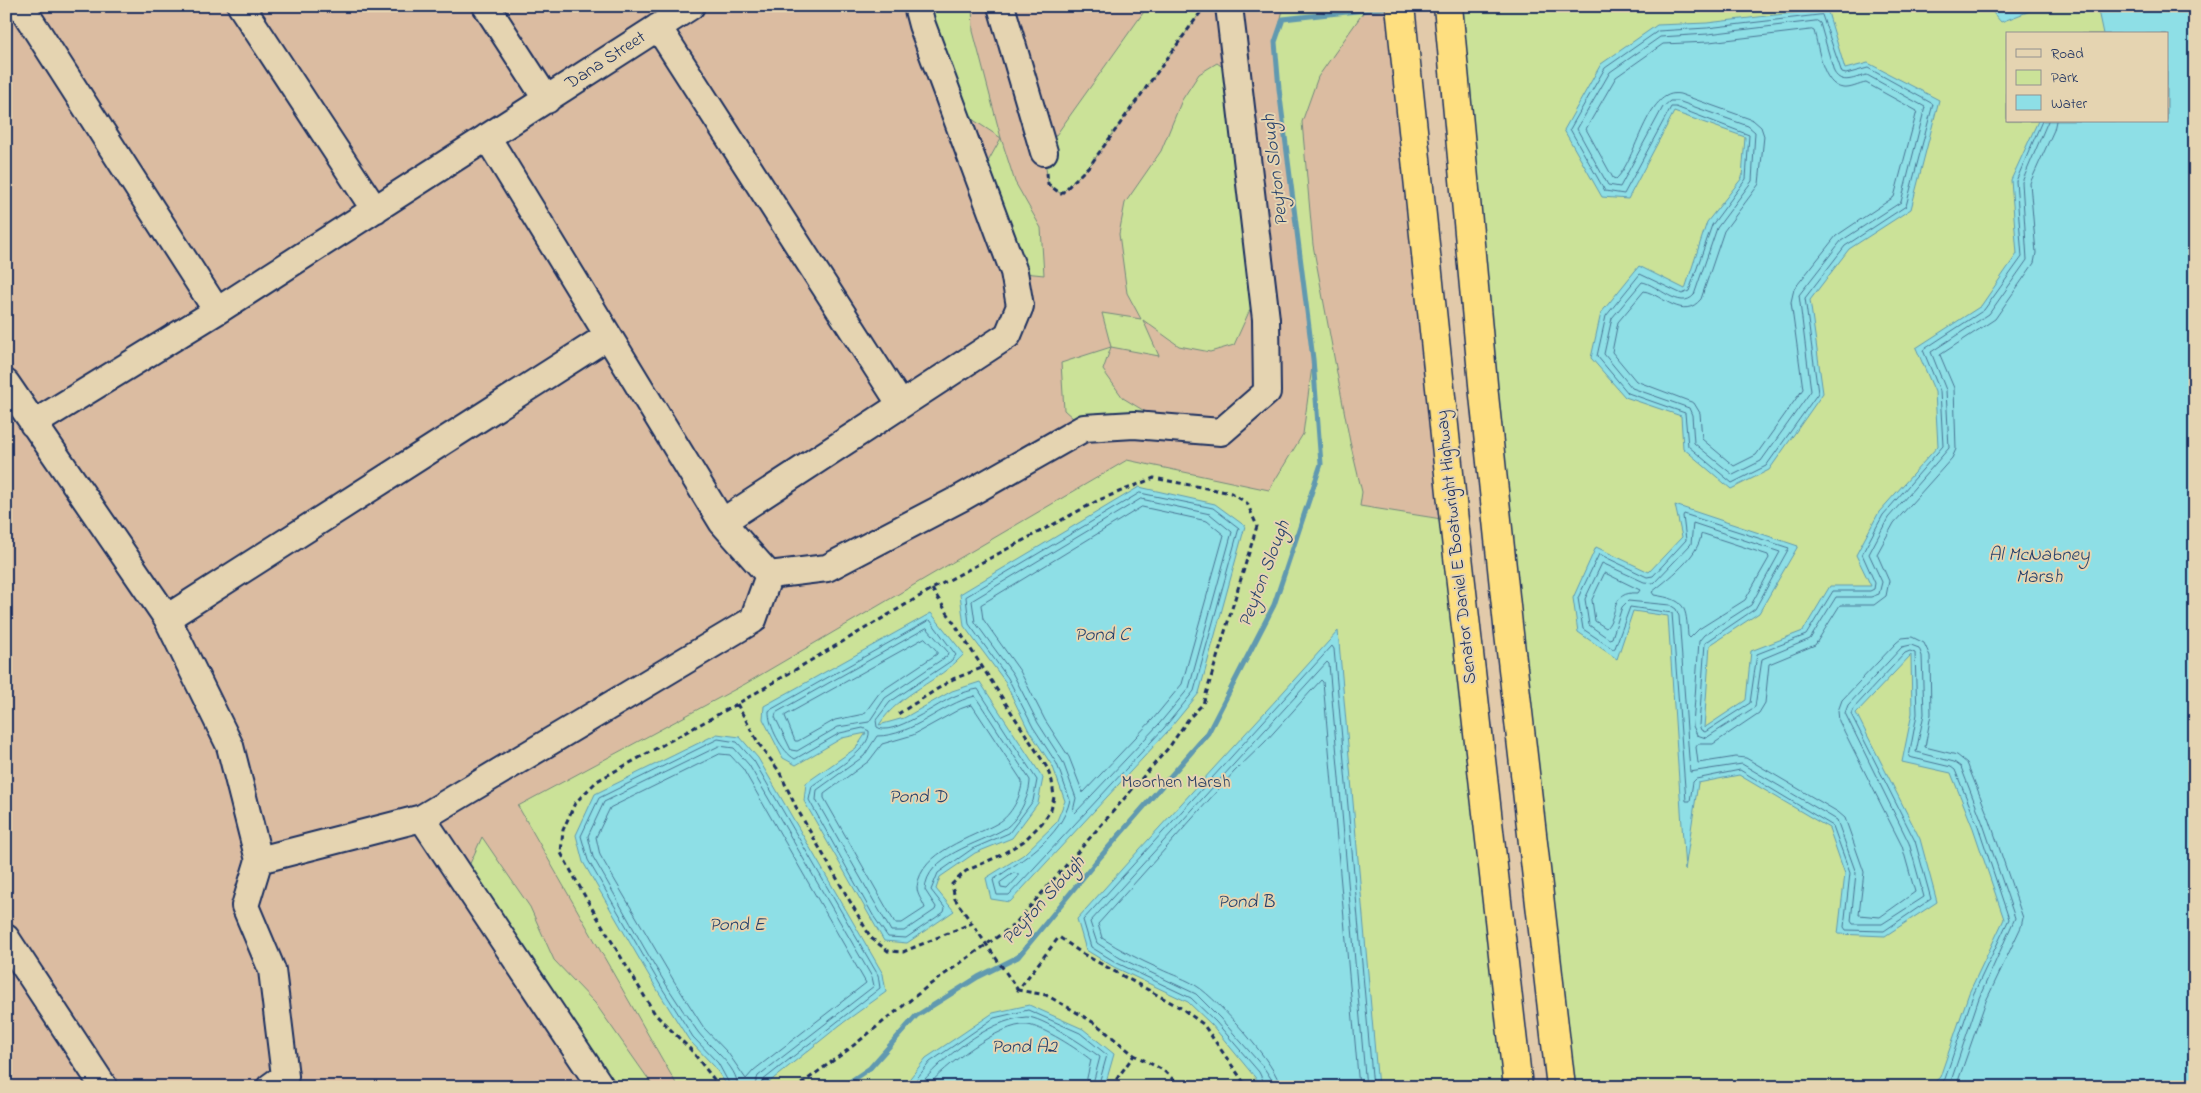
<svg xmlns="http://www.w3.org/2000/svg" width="2201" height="1093" font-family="'Indie Flower',sans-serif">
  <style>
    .built { fill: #dbbca1 }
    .green { fill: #cbe298; stroke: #73887b; fill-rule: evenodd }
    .water { fill: #8edfe6; stroke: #6099b0 }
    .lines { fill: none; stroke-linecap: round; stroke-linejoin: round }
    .shore { stroke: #497594; stroke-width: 1 }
    .stream { stroke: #6099b0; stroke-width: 5 }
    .minor-casing { stroke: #1b2f5e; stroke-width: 30 }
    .highway-casing { stroke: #1b2f5e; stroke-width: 31 }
    .path { stroke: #1b2f5e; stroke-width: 3; stroke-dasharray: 5 4; stroke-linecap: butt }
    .minor { stroke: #e5d4b1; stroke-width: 26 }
    .highway { stroke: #fedf80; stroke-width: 28 }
    .labels { text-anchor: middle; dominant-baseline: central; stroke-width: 4; stroke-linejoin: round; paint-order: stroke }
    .street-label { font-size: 18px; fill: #1b2f5e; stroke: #e5d4b1 }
    .park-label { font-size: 18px; fill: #2d4164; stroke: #e5d4b1 }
    .water-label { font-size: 19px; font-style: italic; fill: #26416c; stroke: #e5d4b1 }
  </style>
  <rect width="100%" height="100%" fill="#e2caaa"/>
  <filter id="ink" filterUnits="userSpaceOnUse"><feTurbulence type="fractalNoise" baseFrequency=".02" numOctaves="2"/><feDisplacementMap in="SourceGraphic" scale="10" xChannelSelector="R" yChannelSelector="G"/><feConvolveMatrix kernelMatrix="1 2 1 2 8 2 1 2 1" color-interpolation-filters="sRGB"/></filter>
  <g filter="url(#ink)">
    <path class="built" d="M6,6H1400L1454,521L1301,497L745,684L518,806L678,1087H6Z"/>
    <path class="green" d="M917,6H972L973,31L1001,138L1015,182L1041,228L1044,275L1014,272L979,178L1001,138L952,106Z
      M1148,6H1205L1091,164L1061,194L1048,184L1044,152Z
      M1284,6H1361L1365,10L1318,77L1302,122L1313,245L1350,442L1362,492L1360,506L1454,521L1518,1087H678L518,806L745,684L1127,460L1269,490L1303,434L1313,359L1279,89L1275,42Z
      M1448,6H2195V1087H1561ZM2007,34H2167V121H2007Z
      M1217,63L1238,78L1262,283L1234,345L1210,352L1179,346L1143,320L1159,356L1111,347L1103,370L1123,398L1174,429L1084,428L1064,410L1061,363L1111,347L1102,313L1141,319L1127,293L1119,234L1125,203L1161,151L1182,100L1199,74Z
      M482,837L530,907L554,960L595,1003L654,1087H601L463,879Z"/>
    <path class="water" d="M1987,6H2043L2001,22Z
      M2097,6H2195V1087H1929L1940,1077L1969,993L2004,919L1973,828L1951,773L1902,762L1912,713L1911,655L1856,713L1920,839L1937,902L1885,936L1838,934L1845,874L1829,828L1739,775L1698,783L1685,870L1668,616L1633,611L1617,659L1578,632L1573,598L1596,547L1649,572L1682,537L1675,505L1798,546L1759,613L1710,645L1704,728L1746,700L1751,651L1803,631L1830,586H1871L1856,555L1879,512L1938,446L1935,392L1916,348L1981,306L2017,254L2011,180L2038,121H2167V34H2103Z
      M1827,9L1845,69L1868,63L1939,100L1911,209L1849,249L1810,300L1823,393L1769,470L1731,489L1683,448L1681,416L1625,397L1591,358L1601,313L1639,266L1685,289L1707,222L1742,178L1745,137L1674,112L1628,199L1602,197L1564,130L1601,64L1657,25L1707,23Z
      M1139,487L1215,504L1245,526L1199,693L1167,732L1010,902L991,899L986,878L1023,855L1056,823L1065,801L1053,767L1028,729L1004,680L964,626L960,594Z
      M931,613L964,654C938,683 900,692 879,725L904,718L952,691L980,682L1043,778L1038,803L1012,838L975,853L940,877L936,889L954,911L907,943L884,941L804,801L806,783L856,748L866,733L842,738L796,765L783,758L763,719L764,706Z
      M1338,631L1378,1087H1263L1212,1025L1188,1002L1114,967L1086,950L1077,919C1163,822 1252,728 1338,631Z
      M717,734L740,737L758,758L883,974L886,992L840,1025L763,1087H728L714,1066L689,1040L658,991L583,862L576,835L595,794Z
      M1029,1005L1083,1029L1114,1054L1106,1082L1102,1087H903L926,1058L959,1036L993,1013Z"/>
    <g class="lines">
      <path class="shore" d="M1822,15L1842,73L1846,74L1868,68L1933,104L1906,206L1845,246L1805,298L1818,393L1766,466L1732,483L1688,446L1685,413L1628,393L1597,356L1606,316L1640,274L1682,294L1689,291L1712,225L1746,179L1749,135L1676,107H1671L1624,194L1605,191L1570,129L1605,68L1658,31L1707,28Z
        M1817,21L1820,23L1834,72C1842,86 1855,77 1867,75L1925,107L1901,202L1841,241L1799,295L1811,391L1761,461L1733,475L1694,443L1692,415L1689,408L1632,388L1604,354L1612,318L1642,282C1657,284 1680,311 1694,295L1717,228L1752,181L1755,132L1748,126L1678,101H1670L1663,107L1620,187L1608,185L1577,129L1610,72L1660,37L1708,34Z
        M1812,30L1814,31C1819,48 1822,85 1843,88C1851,89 1859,84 1866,83L1917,111L1894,197L1836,236L1794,289L1791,302L1803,389L1756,455L1734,466L1702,439L1700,413L1694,403L1636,381L1612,352L1618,322L1644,291C1663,295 1683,321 1701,299L1724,231L1759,184L1764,136L1761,127L1753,120L1680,94C1647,87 1636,161 1616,179L1613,178L1586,129L1616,77L1663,44L1709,42Z
        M1140,493L1213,508L1239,528L1194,691L1164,728L1009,895H997L993,880C1023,859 1061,838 1070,800L1057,764L1033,727L1008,678L969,624L966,597Z
        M1141,499L1210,514L1232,532L1189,688L1159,724L1075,813L1073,811L1076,798L1063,762L1038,723L1013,674L975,622L972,601Z
        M1142,507L1207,521L1224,535L1182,684L1153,719L1083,793L1069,757L1045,720L1020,671L983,619L981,605Z
        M1704,534L1768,555L1769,558L1745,600L1699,629L1690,638L1688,636C1686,606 1686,600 1654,595L1652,592C1667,580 1699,556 1701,535Z
        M1605,573L1640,590L1638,593C1609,591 1619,615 1606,628L1595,621L1592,600Z
        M930,620L956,655L951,661L890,702L876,720L877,727C891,738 940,702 955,696C962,693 971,690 978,689L1037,780L1033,801L1009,833L972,849L938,873L931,890L945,908L944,912L906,938L888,937L874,917L809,800L812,786C826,775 872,750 869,731L863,728L840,733L795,759C782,752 768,725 769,711Z
        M927,628L948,652L947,656L885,698L869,722L838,727L797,751L791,750L775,717L776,713Z
        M925,638L937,651V654L880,692L864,714L835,720L798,741H795L785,716Z
        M975,696L1030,780C1030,795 1018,821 1004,829C979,844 926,855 925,890L936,907L935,910L904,931H891L816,800L817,790L864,756L877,736C913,736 941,704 975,696Z
        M972,705L1022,781C1022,795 1011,816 998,823C972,838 921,851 917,887C917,896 923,901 925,908L902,923H895L824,798V794L869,761L882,744L913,735L960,709Z
        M720,754L730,755L743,769L866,983L754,1070L746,1079L728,1053L704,1028L674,981L600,855L596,837L610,808Z
        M1014,873L1018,874V877L1007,889L1001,888L1000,883Z
        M731,1087L718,1063L693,1037L662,988L588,860L581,836L599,798L718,739L737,742L754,761L878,975L880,988L762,1081L760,1087
        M738,1087C737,1065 710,1048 698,1032C658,978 627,915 593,857L588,836L604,802L719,746L734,748L749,765L872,977L874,986L758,1076L754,1087
        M910,1087L930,1062L994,1018L1028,1010L1080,1033L1107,1055L1098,1087
        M918,1087C941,1059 988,1020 1026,1017C1041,1016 1087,1047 1100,1057L1092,1087
        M927,1087C943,1067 1001,1022 1027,1025C1042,1026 1079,1050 1091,1060L1085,1087
        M1266,1087L1259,1072L1216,1022L1191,998L1117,963L1091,947L1083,920L1332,646L1334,649L1373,1087
        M1273,1087L1272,1080L1264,1068L1220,1018L1196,994L1120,958L1097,943L1090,922L1327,662L1329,664L1366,1087
        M1280,1087C1280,1068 1216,998 1198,987C1187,979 1172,975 1160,969C1140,960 1120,950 1102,938L1098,924L1234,772L1265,742L1321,680L1323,682L1359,1087
        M1937,1087L1945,1079L1973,995L2009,919L1978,826L1955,770L1951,767L1909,757L1917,714L1915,653L1910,651L1905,653L1853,709L1851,714L1915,841L1931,899L1884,931L1846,930L1844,927L1850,873L1833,826L1740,770L1696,779L1693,782L1690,801H1686L1672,613L1630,607L1615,648L1613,649L1583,629L1578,598L1599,554L1647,577L1653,576L1686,540L1683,516L1684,514L1789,548L1755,609L1705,643L1699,725L1701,730L1705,732L1750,703L1757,654L1806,635L1833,591H1870L1874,589L1875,583L1862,554L1883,515L1943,446L1940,391L1923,350L1984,310L2022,257L2016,181L2042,121
        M1946,1087L1951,1081L1979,998L2015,918L1983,824L1961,767L1954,762L1916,752L1924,714L1922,656L1919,648L1911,645L1902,647L1848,705L1845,713L1909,843L1924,897L1882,924H1853L1851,921L1856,873L1837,820L1742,764L1690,772L1679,616L1676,609L1670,605L1628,601L1622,607L1612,638L1609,639L1589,625L1585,599L1602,563L1644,582L1654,583L1691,544L1693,523L1780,552L1751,605L1704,635L1699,641L1693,726L1697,735L1706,738L1755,707L1762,659L1810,639L1836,597H1871L1879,594L1882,582L1869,554L1888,518L1949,448L1946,390L1931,352L1989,314L2027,260L2022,182L2048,121
        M1956,1087L1986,1001L2021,927L2023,918L1990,821L1967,763L1957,755L1925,747L1931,714L1930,656L1924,643L1912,637L1902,638L1896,643L1842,700L1838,711L1839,721L1902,846L1915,892L1880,917L1859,915L1864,872L1845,818L1838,812L1746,758L1736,757L1698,763L1696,747L1698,744H1713L1759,713L1765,703L1769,664L1815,645L1840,605H1874L1886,596L1889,581L1877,554L1894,523L1952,458L1956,449L1954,388L1940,355L1995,319L2034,263L2036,253L2030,183L2054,130L2056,121"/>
      <path class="stream" d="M842,1087L870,1068L916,1016L978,977L1018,957L1095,863L1208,733L1274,605L1321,464L1313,359L1279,89L1275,42L1283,19L1393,7"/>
      <defs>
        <path id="minor" d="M21,6L217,311
          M241,6L375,210
          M486,6L547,100
          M1001,6L1044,152
          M658,27L901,405
          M6,383L167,618L230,746L259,860L422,818L753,620L769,575L722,522L487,137
          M33,424L217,311L691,6
          M722,522L1008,335L1020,306L1014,272L922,25L917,6
          M769,575L827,568L961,498L1084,428L1134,425L1221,432L1267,392L1266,319L1229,6
          M167,618L608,336
          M422,818L601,1087
          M259,860L245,906L272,970L285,1076L270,1087
          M6,938L104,1087"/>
        <path id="highway" d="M1400,6L1454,521L1518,1087
          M1448,6L1484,395L1508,625L1561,1087"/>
      </defs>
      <use href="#minor" class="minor-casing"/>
      <use href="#highway" class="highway-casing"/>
      <path class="path" d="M1047,173L1048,184L1061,194L1091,164L1205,6
        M932,589L1046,766L1052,781L1054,797L1051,810L1042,823L1024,841L1001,855L966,871L952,884L955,899L1018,990
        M737,704L759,744L779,771L796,807L871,938L888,951L903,952L972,923
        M898,714L953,679L982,668
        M720,1087L691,1050L655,1014L587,900L561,853L563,830L575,803L597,781L737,704L932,589L1099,500L1154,478L1231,493L1247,503L1257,526L1203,704L1189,718L1170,746L1014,925L928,986L849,1049L797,1087
        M1111,1087L1134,1055
        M1181,1087L1163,1070L1134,1055L1096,1024L1071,1009L1046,995L1018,990L1059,937L1083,954L1181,1008L1203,1024L1247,1087"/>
      <use href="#minor" class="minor"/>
      <use href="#highway" class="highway"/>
    </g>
  </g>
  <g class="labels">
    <g class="street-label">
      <text transform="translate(606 61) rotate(-33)">Dana Street</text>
      <text transform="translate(1457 547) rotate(-96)">Senator Daniel E Boatwright Highway</text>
    </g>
    <g class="park-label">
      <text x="1176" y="783">Moorhen Marsh</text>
    </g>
    <g class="water-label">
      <text transform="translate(1276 170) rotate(-97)">Peyton Slough</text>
      <text x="2039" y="555">Al McNabney<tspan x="2039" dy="22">Marsh</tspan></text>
      <text transform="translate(1265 574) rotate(-69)">Peyton Slough</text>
      <text x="1102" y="635">Pond C</text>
      <text x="918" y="797">Pond D</text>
      <text transform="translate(1044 901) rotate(-48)">Peyton Slough</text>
      <text x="1246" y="902">Pond B</text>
      <text x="737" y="925">Pond E</text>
      <text x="1024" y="1047">Pond A2</text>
    </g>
  </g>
  <rect width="2201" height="1093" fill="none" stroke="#e5d4b1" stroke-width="25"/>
  <rect x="12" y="12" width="2176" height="1068" fill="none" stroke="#1b2f5e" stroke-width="2" filter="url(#ink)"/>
  <rect x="2006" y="32" width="162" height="90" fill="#e5d4b1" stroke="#949290"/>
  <rect x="2016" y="49" width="25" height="8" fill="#e5d4b1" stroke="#949290"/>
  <text x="2051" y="58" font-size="15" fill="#1b2f5e">Road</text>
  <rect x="2016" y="70" width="25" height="15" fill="#cbe298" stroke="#949290"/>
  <text x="2051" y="82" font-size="15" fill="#1b2f5e">Park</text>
  <rect x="2016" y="95" width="25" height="15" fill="#8edfe6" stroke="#949290"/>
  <text x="2051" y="108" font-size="15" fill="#1b2f5e">Water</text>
</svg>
